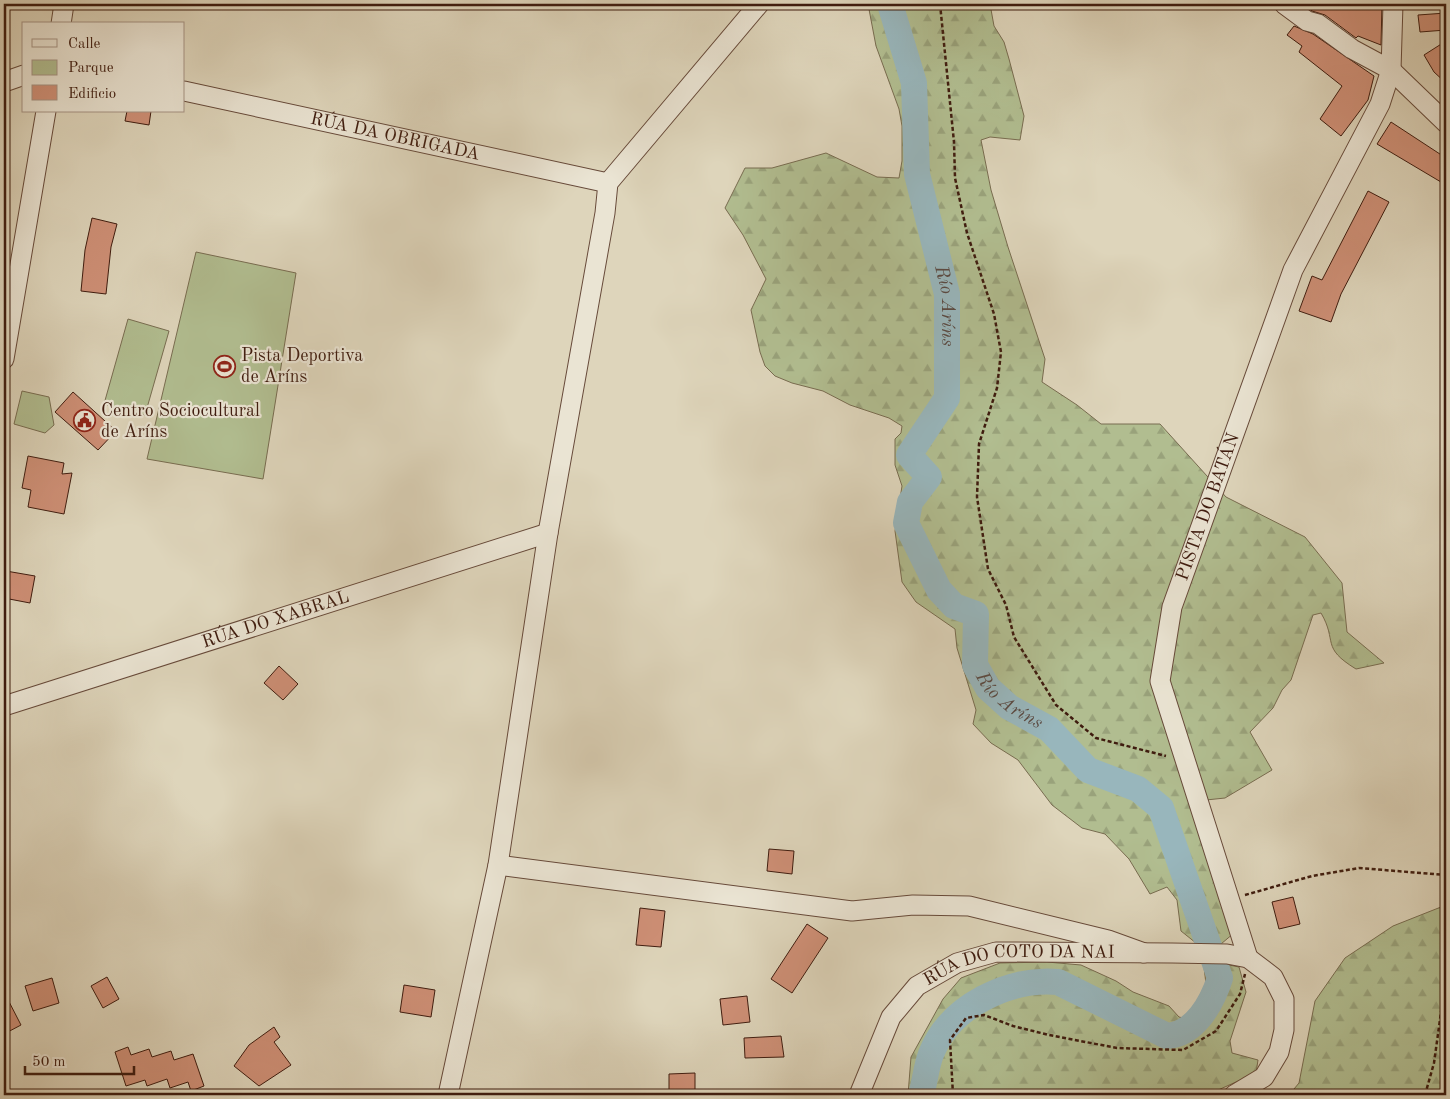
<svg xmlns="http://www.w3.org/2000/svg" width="1450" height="1099" font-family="'Old Standard TT',serif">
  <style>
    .forest { fill: url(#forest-firs); stroke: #786c50 }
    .park { fill: #b1bd90; stroke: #786c50 }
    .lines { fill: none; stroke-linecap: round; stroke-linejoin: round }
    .river { stroke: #98b6bc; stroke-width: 26 }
    .building { fill: #cf9077; stroke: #3f1c0f }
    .minor-casing { stroke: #674a3a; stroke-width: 21 }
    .path { stroke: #3f1c0f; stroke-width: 2.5; stroke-dasharray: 4 2.5; stroke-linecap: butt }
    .minor { stroke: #eae4d3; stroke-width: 19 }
    .labels { text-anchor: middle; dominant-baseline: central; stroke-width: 4.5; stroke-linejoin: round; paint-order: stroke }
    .street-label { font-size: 18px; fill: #3f1c0f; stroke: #eae4d3 }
    .poi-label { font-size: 18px; fill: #3f1c0f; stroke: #eae4d3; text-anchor: start }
    .water-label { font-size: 19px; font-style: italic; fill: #5a4a43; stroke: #eae4d3 }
  </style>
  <defs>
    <pattern id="forest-firs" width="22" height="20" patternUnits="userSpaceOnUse" patternTransform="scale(1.25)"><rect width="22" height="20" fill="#b1bd90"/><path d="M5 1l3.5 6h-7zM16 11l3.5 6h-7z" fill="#99a27b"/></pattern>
  </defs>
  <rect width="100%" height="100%" fill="#ded5bb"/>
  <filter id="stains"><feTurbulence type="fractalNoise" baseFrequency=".004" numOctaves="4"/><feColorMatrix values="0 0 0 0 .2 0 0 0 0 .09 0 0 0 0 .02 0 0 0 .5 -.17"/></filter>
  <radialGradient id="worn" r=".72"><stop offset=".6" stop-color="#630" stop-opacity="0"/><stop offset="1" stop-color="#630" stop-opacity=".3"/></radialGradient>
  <path class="forest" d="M868,4H990L994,26L1004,42L1009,59L1024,116L1020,140L990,137L981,140L991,190L1008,247L1045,359L1042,382L1077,405L1101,424H1160L1226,497L1305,537L1342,583L1347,632L1384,663L1356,669C1320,647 1338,642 1321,613L1313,615L1291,680L1282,690L1273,708L1250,732L1272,770L1225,798L1206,800L1234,933L1221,944L1196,943L1181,931L1177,900L1167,887L1150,894L1129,859L1105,834L1082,828L1052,805L1018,760L991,743L973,724L976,710L957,648L955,629L916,602L902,582L895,531L902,486L895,465V439L901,433L902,426L889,418L850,405L823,391L792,383L775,376L765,366L760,352L751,310L766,279L743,235L725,208L745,168H772L826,153L877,177L899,178L902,161V126L899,109L876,46Z
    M1446,905V1095H1289L1299,1083L1315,1001L1345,958L1393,926Z
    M1047,962L1081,965L1116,981L1133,992L1169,1006L1179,1017L1187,1019L1206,984L1204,967L1224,964L1239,967L1246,992L1230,1041L1232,1053L1258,1060L1256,1073L1207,1095H908L911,1057L943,999L961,978L1000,963Z"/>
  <path class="park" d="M196,252L296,273L263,479L147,459Z
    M128,319L169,331L145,415L104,404Z
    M22,391L49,397L54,425L45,433L14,424Z"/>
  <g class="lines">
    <path class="river" id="s1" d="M890,4L914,83L917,174L947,294V398L909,455L929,477L910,502L906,523L939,590L954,606L976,614L975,665L988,688L1009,707L1049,729L1088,770L1138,789L1161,808L1220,978C1212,1003 1195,1034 1167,1036L1058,982C1008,978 950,1006 931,1054C926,1067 925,1082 921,1095"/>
  </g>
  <path class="building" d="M1303,4H1382L1381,45L1358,36L1356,38L1325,15L1312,11Z
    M1446,13V30L1420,32L1418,15Z
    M1294,26L1313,34L1374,76L1368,100L1341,136L1320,119L1342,86L1299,52L1302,46L1287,35Z
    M1446,41V83L1434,72L1424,55Z
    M127,111H151L149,125L125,121Z
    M1391,122L1446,158V185L1377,144Z
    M1368,191L1389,202L1341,294L1331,322L1299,311L1312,276L1322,280Z
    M92,218L117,224L111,247L106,294L81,291L85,250Z
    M73,392L116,431L98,450L55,412Z
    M28,456L64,463L62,474L72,473L64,514L28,507L31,490L22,488Z
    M6,571L35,576L30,603L4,598Z
    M279,666L298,684L283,700L264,683Z
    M769,849L794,851L792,874L767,871Z
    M1293,897L1300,924L1279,929L1272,902Z
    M640,908L665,911L661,947L636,945Z
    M807,924L828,938L792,993L771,979Z
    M107,977L119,999L103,1008L91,986Z
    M52,978L59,1003L33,1011L25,986Z
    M404,985L435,990L431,1017L400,1012Z
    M4,992L21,1025L4,1034Z
    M747,996L750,1022L723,1025L720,999Z
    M274,1027L280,1037L274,1042L291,1065L259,1086L234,1066L249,1045Z
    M781,1036L784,1057L745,1058L744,1038Z
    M128,1047L131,1055L149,1049L152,1057L171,1051L174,1060L193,1054L204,1086L191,1091L188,1082L170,1088L167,1079L147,1086L145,1080L126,1086L115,1052Z
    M695,1073V1095H669V1074Z"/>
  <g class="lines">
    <defs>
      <g id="minor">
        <path d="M1284,4L1307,21L1318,24L1352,49L1391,70L1446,123"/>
        <path d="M61,24L64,4"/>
        <path d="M4,82L24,75"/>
        <path id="s2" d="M184,91L608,183"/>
        <path d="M4,359L46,111"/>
        <path id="s3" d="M4,706L548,533"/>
        <path d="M498,865L852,911L913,905L969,906L1108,940L1144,953"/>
        <path id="s4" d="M1248,958L1160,681L1172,607L1293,270L1380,104L1391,70L1393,4"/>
        <path d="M448,1095L498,865L548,533L605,213L608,183L759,4"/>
        <path id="s5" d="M859,1095L891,1017L917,986L957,963L996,952L1172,953L1227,954L1248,958L1273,977L1284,999V1030L1279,1052L1264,1077L1234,1095"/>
      </g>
    </defs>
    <use href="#minor" class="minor-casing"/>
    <path class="path" d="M940,4L954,142L955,178L967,233L994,314L1001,352L997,388L979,444L977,497L988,569L1006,605L1014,637L1056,705L1096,738L1166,756
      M1245,895L1312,876L1359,868L1446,875
      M953,1095L950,1040L966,1018L984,1015L1013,1026L1049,1035L1117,1048L1183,1050L1216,1031L1240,994L1245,974
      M1425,1095L1434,1063L1446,976"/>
    <use href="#minor" class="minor"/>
  </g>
  <defs>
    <symbol id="stadium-ring" viewBox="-11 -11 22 22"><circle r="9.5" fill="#eae4d3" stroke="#8f2418" stroke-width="1.5"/><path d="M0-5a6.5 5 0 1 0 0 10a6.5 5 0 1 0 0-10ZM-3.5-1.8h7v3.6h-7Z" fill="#8f2418"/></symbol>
    <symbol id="civic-ring" viewBox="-11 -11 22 22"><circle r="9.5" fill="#eae4d3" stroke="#8f2418" stroke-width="1.5"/><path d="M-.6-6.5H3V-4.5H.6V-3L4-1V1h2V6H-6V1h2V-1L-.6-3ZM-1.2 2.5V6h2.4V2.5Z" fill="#8f2418"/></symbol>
  </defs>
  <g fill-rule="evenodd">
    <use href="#stadium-ring" x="212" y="354" width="25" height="25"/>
    <use href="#civic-ring" x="72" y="408" width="25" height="25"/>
  </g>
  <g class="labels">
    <g class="street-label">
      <text stroke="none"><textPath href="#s2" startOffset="216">RÚA DA OBRIGADA</textPath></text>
      <text stroke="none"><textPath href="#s4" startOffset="472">PISTA DO BATÁN</textPath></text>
      <text stroke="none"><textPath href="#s3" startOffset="285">RÚA DO XABRAL</textPath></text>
      <text stroke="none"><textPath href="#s5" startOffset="232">RÚA DO COTO DA NAI</textPath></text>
    </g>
    <g class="poi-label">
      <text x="241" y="356">Pista Deportiva<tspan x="241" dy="21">de Aríns</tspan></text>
      <text x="101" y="411">Centro Sociocultural<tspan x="101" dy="21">de Aríns</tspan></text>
    </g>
    <g class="water-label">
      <text stroke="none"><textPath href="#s1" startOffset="309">Río Aríns</textPath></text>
      <text stroke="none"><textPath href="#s1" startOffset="774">Río Aríns</textPath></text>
    </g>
  </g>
  <rect width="1450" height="1099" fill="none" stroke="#ded5bb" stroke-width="20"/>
  <rect x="5" y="5" width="1440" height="1089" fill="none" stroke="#3f1c0f" stroke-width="2.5"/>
  <rect x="10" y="10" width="1430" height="1079" fill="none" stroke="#3f1c0f"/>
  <rect x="22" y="22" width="162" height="90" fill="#eae4d3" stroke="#a69485"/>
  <rect x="32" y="39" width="25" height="8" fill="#eae4d3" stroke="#a69485"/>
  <text x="68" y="48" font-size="15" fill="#3f1c0f">Calle</text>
  <rect x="32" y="60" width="25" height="15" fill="#b1bd90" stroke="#a69485"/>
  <text x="68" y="72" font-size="15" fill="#3f1c0f">Parque</text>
  <rect x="32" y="85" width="25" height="15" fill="#cf9077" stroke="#a69485"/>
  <text x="68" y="98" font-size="15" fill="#3f1c0f">Edificio</text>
  <path d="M25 1066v8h109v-8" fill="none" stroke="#3f1c0f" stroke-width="2.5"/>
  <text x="32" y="1066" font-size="15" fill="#3f1c0f" stroke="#eae4d3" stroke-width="4" paint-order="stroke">50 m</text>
  <rect width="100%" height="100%" filter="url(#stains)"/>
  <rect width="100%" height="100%" fill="url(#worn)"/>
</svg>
